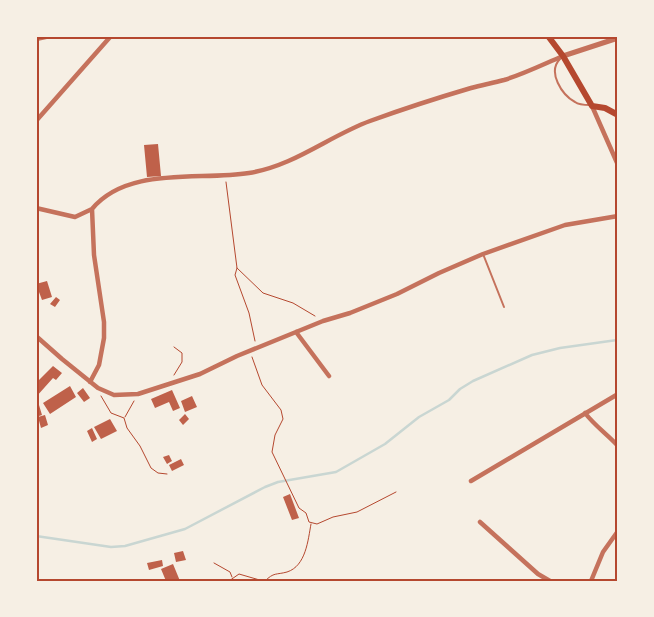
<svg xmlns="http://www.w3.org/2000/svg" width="654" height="617" font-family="'PT Sans Narrow',sans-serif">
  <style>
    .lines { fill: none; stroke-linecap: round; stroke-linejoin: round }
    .stream { stroke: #c9d6d2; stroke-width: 2.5 }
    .building { fill: #bf614a }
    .path { stroke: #b5482f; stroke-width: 1 }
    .service { stroke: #c5725c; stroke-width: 2 }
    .minor { stroke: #c5725c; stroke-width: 4.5 }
    .tertiary { stroke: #c5725c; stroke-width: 5 }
    .primary { stroke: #b5482f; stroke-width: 6 }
    .neatline { fill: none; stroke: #b5482f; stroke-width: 2 }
  </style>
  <rect width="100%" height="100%" fill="#f6efe4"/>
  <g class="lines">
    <path class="stream" d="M36,536L111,547L125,546L185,529L265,487L278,482L336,472L385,444L419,417L449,400L460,389L473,381L532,355L560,348L617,340"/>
  </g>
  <path class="building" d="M158,144L161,176L147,177L144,145Z
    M47,281L52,297L42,300L36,284Z
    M56,297L60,300L55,307L50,304Z
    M53,366L62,373L56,380L53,378L36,397V383Z
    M70,386L76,397L50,414L43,403Z
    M83,388L90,398L84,402L77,393Z
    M172,390L180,408L173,411L169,402L155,408L151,399Z
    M192,396L197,407L185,412L181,401Z
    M36,405H39L42,415L36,417Z
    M185,414L189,419L183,425L179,420Z
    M45,415L48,425L41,428L38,417Z
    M110,419L117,431L101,439L94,427Z
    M92,428L97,439L92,442L87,431Z
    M169,455L172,461L167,464L163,457Z
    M181,459L184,465L172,471L169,465Z
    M290,494L299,518L292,520L283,497Z
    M183,551L186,560L176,562L174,553Z
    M162,560L163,566L149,570L147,563Z
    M173,564L180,581H166L161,569Z"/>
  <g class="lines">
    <path class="path" d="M226,182L237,268L235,275L249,313L255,341
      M237,268L263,293L293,303L315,316
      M252,357L262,385L281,410L283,419L275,435L272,452L299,508L306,513L309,522L317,524L333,517L357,512L396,492
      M174,375L182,362V353L174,347
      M101,396L111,413L124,418L127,428L140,446L151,468L158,473L167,474
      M125,417L134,401
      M214,563L230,572L232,577
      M229,581L239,574L263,581
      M265,581C274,572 276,575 287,572C306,566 308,540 311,524"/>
    <path class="service" d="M560,59C547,72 562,95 575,102C579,105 585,105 590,105
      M483,254L504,307"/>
    <path class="minor" d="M36,39L50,36
      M592,106L618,165
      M36,121L111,36
      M36,208L75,217L92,209
      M296,332L329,376
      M36,336L62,359L98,388L114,395L138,394L200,374L237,356L323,321L350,313L397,294L439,273L483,254L565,225L618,216
      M90,382L99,365L104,338V322L94,255L92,209C128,166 198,181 249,173C294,166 329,136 370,121C403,109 437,98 471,88C482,85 493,83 504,80C524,74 544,64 563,56
      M585,413C595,426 607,434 618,446
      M471,481L618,394
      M480,522L538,574L550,581
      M591,581L603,552L618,531"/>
    <path class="tertiary" d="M563,56L618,38"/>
    <path class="primary" d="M548,36L563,56L592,106L605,108L618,115"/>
  </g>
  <rect width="654" height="617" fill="none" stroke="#f6efe4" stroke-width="75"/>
  <rect x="38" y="38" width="578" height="542" class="neatline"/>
</svg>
